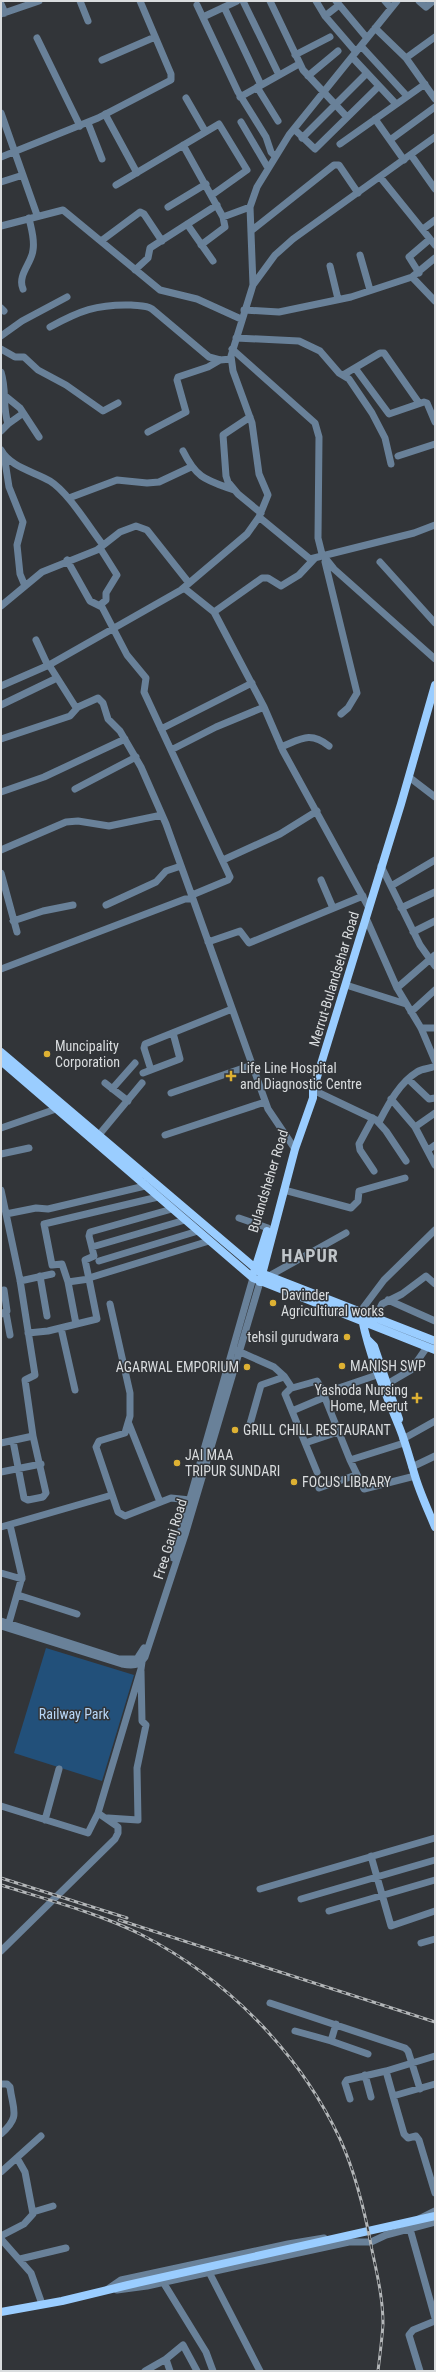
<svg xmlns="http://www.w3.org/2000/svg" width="436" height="2372" font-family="'Roboto Condensed',sans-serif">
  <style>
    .park { fill: #22507a }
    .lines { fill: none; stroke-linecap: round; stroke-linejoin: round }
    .minor { stroke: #698199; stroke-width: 7 }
    .major { stroke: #9acdff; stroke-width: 8 }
    .rail-casing { stroke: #b3b6b8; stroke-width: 3 }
    .rail { stroke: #323539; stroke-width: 1.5; stroke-dasharray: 4.5; stroke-linecap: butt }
    .poi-dot { fill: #deb133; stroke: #323539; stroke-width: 1.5 }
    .labels { text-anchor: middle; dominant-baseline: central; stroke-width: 3; stroke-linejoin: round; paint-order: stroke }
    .street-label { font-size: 14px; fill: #d9dcde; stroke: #323539 }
    .poi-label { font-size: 14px; fill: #d9dcde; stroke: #323539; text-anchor: start }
    .park-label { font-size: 14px; fill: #b8d6f5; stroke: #323539 }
    .district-label { font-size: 18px; font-weight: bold; letter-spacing: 1px; fill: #c0c5c9; stroke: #323539 }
  </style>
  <rect width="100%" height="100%" fill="#323539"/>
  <path class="park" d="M46,1648L134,1675L102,1781L14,1753Z"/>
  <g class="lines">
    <path class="minor" d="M80,1L88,21
      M243,1L279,75
      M270,1L303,70L347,117
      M316,1L325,16L356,52
      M336,1L367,38
      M385,1L391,8
      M419,1L426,7L433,1
      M1,4L5,13
      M197,5L238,92L266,137L271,152L275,156
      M224,7L261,85
      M1,14L39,1
      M325,16L339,5
      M203,17L237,1
      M375,28L406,58L435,99
      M37,38L80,126
      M361,46L407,96
      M295,55L330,37
      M352,57L396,104
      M406,58L435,37
      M102,60L155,37
      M308,76L338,51
      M257,87L278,121
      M240,97L299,64
      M186,98L205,131
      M1,113L37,215
      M105,114L137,173
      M375,119L404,160
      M241,122L268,168
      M88,123L102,159
      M294,129L315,149L379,86
      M302,138L367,73
      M390,140L435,107
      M340,144L425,84
      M183,145L223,217L250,207
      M411,155L435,189
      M1,157L98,118L171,80V74L140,1
      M380,177L435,245
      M1,182L23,175
      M116,185L219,124L247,170L212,195
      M168,207L206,184
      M187,224L213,261
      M1,226L63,210L160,290L197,299L241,319
      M423,229L435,220
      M251,231L334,165H339L358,193
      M101,241L140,212L144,214L162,241
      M201,245L225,227L223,217
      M360,255L370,290
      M330,266L338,299
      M135,270L148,258L150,248L217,205
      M419,273L409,257L430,239
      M412,277L435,301
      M253,285L250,207L257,187L289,135L397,1
      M23,289C17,275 32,263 33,250C35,239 31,228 29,218
      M1,308L4,311
      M244,310L279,312L351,297L412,277L435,258
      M50,327C79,311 97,304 131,305C139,306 146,305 152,309L209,357L220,360L231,359
      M1,336L22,321L67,297
      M236,338L299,341L320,351L339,373L349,379L372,413L385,438L391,464
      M1,349L15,357H24L38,370L66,385L103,411L118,403
      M232,349L315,423L319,437L318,538L322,554L334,569L435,659
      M355,368L389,414L424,402L427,403L435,422
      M1,372C7,391 2,405 8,424L1,431
      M343,375L380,353H384L419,403
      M4,395L20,408L39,437
      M250,417L223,435L226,476L228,482L238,494L261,513
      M8,424L22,414
      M148,432L186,412L177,380L178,377L208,367L220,360
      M1,450C10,467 35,472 50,481C68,492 89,527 103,545
      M183,451C197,479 206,480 234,490
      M4,455L9,487L23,522L17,545L20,574L25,586
      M398,456L435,444
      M69,498L117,480L147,483L159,482L191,467
      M259,517L310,559L414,533L435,525
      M100,548L117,575L106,593V600L100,605
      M67,560L90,601L102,607L127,655L146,678L144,692L230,877L228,880L192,895
      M325,562L357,693L348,708L341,714
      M380,562L435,623
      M184,588L214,612L264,707L283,751L369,908
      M1,606L42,572L97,550L120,532L136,526L147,530L189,583
      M214,612L262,578H268L281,586L299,575L315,558
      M36,640L48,666
      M49,665L75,706L78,707L98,698L103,703L108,719L120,731L141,767L166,824L193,899
      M1,686L49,665L181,590L247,534L259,517L268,495L259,474L252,423L233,371L231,356L253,285L275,255L293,239L435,137
      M1,705L57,678
      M161,729L252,683
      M1,739L70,716L78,707
      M281,747C301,739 310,731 329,746
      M171,750L216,727L264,707
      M409,777L435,797
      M75,789L136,757
      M1,792L44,777L125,739
      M1,850L66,822L78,821L109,826L162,815
      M223,860L280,834L317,811
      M381,866L420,945L435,966
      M1,873L17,932
      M321,880L333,908
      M391,886L435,860
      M106,905L156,882L166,871L181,866
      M401,908L435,892
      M366,918L397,988L421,1028L435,1061
      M13,921L43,911L73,905
      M413,932L435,921
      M208,942L240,931L249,943L363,896
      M1,969L185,899H193L268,1109L295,1149
      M346,985L406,1004
      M397,988L435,955
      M411,1012L435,990
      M421,1028H435
      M151,1070L144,1048L145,1044L232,1009
      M143,1073L180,1059L173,1033
      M408,1079L429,1099L435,1098
      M105,1083L128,1101
      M112,1089L135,1063
      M313,1090L376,1120L386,1131L406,1161
      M171,1093L252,1065
      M391,1099L415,1127L435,1165
      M373,1118L359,1144L360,1150L374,1171
      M379,1122C388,1105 399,1083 417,1072C423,1068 430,1069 435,1066
      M415,1127L435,1113
      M1,1128L56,1109
      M165,1135L265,1102
      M98,1136L142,1083
      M428,1150L435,1145
      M1,1154L29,1148
      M1,1190L20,1280L35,1375L25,1380L33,1436L1,1443
      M284,1190L351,1208L358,1201L359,1191L405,1178
      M6,1214L36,1208L48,1209L145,1186
      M239,1218L268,1228
      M92,1247L185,1220
      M99,1261L198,1231
      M40,1276L47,1316
      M269,1276L346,1233
      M89,1278L209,1241
      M89,1279L85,1260L94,1256L89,1236L90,1232L172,1209
      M20,1281L52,1274
      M68,1282L76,1324
      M388,1300L435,1321
      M110,1304L130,1393V1416L125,1433L99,1441L96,1447L118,1512L125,1516L171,1498L190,1500
      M360,1312L384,1280L435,1230
      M6,1313L10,1335
      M1,1314L7,1311L4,1290
      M375,1318L382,1304L402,1294L426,1276L435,1284
      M61,1328L75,1390
      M28,1333L48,1331L97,1319L89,1279L68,1282L62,1264L52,1265L44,1224L158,1197
      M238,1351L274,1367L284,1376L292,1388L317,1381L324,1393L377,1375
      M387,1384L411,1370L427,1347
      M291,1388L285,1394L317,1472
      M323,1393L350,1460L404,1443
      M292,1411L325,1397
      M129,1424L160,1502
      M250,1424L261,1385L284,1377
      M403,1439L435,1421
      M13,1441L24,1498L28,1500L43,1497L46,1493L33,1436
      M305,1443L338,1432
      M350,1460L364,1489L415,1476
      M412,1467L435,1456
      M1,1472L41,1464
      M319,1488L356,1475
      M1,1527L112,1495
      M173,1558L253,1278
      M1,1573L22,1579
      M18,1595L77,1614
      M1,1621L119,1659H137L144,1648
      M1,1626L122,1664C132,1666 139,1666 145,1657L185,1535L260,1282
      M8,1626L22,1577L10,1525
      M1,1806L88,1833L98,1813L141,1669L142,1662
      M108,1818L138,1820L137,1768L146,1725L142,1721L141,1671
      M45,1820L59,1769
      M371,1856L391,1926L435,1911
      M260,1889L435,1838
      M301,1899L435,1860
      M329,1911L435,1880
      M421,1943L435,1939
      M1,1951L115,1839L118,1833V1827L98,1813
      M270,2003L405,2048L408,2051L420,2089
      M295,2031L331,2041L336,2024
      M331,2041L368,2054
      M435,2056L386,2071L393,2096L435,2084
      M365,2075L371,2097
      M1,2084H7L10,2087C13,2111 21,2116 1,2134
      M393,2096L404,2134L408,2138L416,2136L419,2140L435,2193
      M350,2099L345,2083L347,2080L386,2071
      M1,2172L41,2136
      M33,2212L53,2206
      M419,2219L435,2211
      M410,2229L435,2318
      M1,2236L24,2224L33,2214L25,2172L17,2158
      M1,2239L31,2273L42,2304
      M20,2259L66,2248
      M209,2272L260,2371
      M163,2282L206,2352L213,2371
      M108,2289L121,2280L288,2244L324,2238
      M117,2290L147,2286L349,2242H371L386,2235L435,2222
      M166,2359L183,2345L197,2371
      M145,2371L166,2359L170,2371
      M420,2371L409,2335L413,2330L435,2321"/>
    <path class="major" d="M1,1052L261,1273L435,1341
      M1,1061L253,1278L435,1350
      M254,1272L267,1231
      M260,1282L295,1149L313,1098V1090L401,804L435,685
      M362,1319C370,1358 385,1392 400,1429C406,1444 410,1460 415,1476C420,1493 428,1510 435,1527
      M368,1340L374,1346L399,1419
      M1,2312L62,2301L128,2285L435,2216"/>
    <defs>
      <path id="rail" d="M1,1878L127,1918
        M1,1885C48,1900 98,1913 142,1935C227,1979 299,2052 340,2139C356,2174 365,2212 372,2250C377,2274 383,2298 383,2324C382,2339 380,2355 378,2371
        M119,1920L435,2022"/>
    </defs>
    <use href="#rail" class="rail-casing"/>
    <use href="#rail" class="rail"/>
  </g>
  <g class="poi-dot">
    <circle cx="47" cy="1054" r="4"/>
    <path d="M229 1070h4v4h4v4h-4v4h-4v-4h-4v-4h4z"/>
    <circle cx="273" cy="1303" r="4"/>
    <circle cx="347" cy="1337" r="4"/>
    <circle cx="342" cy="1366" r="4"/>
    <circle cx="247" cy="1367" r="4"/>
    <path d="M415 1392h4v4h4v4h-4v4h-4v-4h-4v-4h4z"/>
    <circle cx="235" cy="1430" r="4"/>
    <circle cx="177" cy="1463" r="4"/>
    <circle cx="294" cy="1482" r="4"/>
  </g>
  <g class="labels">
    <g class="street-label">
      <text transform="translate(334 979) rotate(-73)">Merrut-Bulandsehar Road</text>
      <text transform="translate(268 1181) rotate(-73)">Bulandsheher Road</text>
      <text transform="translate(170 1539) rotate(-73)">Free Ganj Road</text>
    </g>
    <g class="poi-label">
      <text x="55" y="1046">Muncipality<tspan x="55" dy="16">Corporation</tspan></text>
      <text x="240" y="1068">Life Line Hospital<tspan x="240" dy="16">and Diagnostic Centre</tspan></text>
      <text x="281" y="1295">Davinder<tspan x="281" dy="16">Agricultiural works</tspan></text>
      <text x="339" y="1337" text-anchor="end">tehsil gurudwara</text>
      <text x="350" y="1366">MANISH SWP</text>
      <text x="239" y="1367" text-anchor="end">AGARWAL EMPORIUM</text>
      <text x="408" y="1390" text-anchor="end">Yashoda Nursing<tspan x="408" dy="16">Home, Meerut</tspan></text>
      <text x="243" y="1430">GRILL CHILL RESTAURANT</text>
      <text x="185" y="1455">JAI MAA<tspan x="185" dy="16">TRIPUR SUNDARI</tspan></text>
      <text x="302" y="1482">FOCUS LIBRARY</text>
    </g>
    <g class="park-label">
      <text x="74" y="1714">Railway Park</text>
    </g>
    <g class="district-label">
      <text x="310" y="1255">HAPUR</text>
    </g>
  </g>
  <rect width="436" height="2372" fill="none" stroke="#d9dcde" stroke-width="4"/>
</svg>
